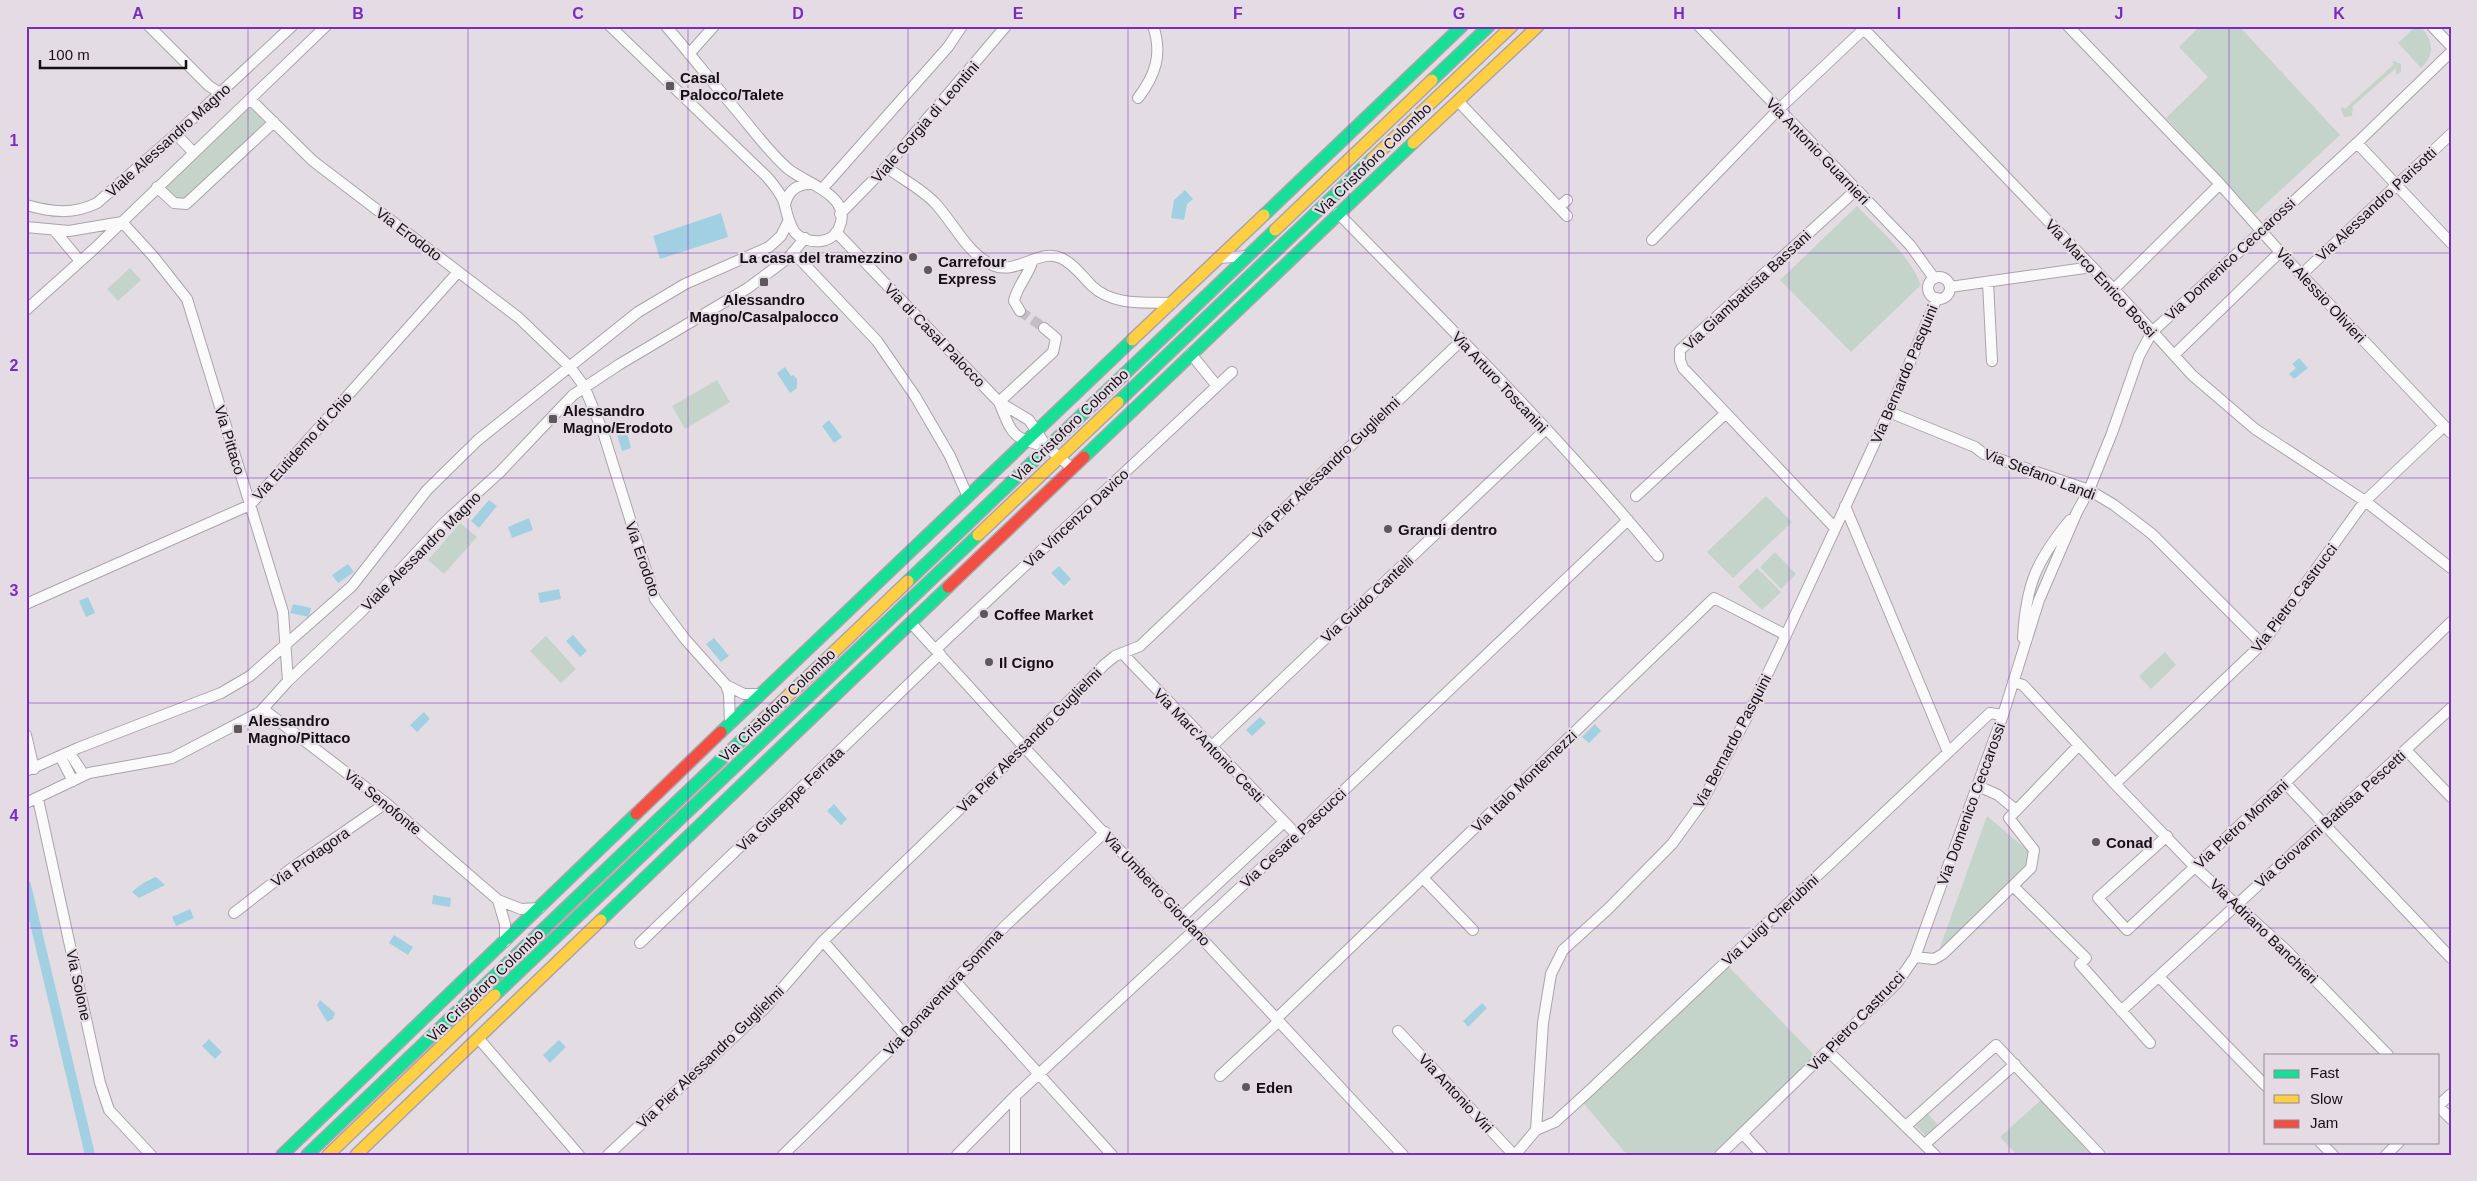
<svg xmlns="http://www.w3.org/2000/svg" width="2477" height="1181" font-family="Arial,sans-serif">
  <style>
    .green { fill: #c4d4ca }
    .water { fill: #a2d0e3 }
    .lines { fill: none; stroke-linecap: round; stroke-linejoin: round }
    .canal { stroke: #a2d0e3; stroke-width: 10 }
    .street-tunnel { stroke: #c4bec4; stroke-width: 10; stroke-dasharray: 10 5; stroke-linecap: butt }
    .street-casing { stroke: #a9a4a9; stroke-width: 12 }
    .fast-casing { stroke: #a9a4a9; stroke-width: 14 }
    .slow-casing { stroke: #a9a4a9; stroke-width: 14 }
    .jam-casing { stroke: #a9a4a9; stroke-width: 14 }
    .street { stroke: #fbfafb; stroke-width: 10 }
    .fast { stroke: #16e098; stroke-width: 11 }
    .slow { stroke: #ffcf43; stroke-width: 11 }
    .jam { stroke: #f24e42; stroke-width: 11 }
    .grid { fill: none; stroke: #7b2cbf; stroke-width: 1; stroke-opacity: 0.55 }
    .poi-dot { fill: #5c585c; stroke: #e5dbe5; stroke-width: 2 }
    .labels { text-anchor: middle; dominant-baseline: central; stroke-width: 4.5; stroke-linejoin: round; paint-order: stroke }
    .poi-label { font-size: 15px; font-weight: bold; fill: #141014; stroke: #e5dbe5; text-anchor: start }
    .street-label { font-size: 15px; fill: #141014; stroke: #e5dbe5 }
    .neatline { fill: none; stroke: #7b2cbf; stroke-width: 2 }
    .grid-label { font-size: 16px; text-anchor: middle; font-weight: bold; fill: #7b2cbf }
  </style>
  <rect width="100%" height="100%" fill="#e3dde3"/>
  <path class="green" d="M2200,26H2239L2340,135L2255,214L2166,118L2208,77L2179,47Z
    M2416,26H2420C2433,40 2436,54 2421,68L2398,43Z
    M2394,61L2401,64V72L2396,75V68L2353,106L2352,116L2344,117L2341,109L2342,107L2345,109L2394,64L2392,62Z
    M249,106L265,122L181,203L165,186Z
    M1857,206C1880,230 1908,253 1921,285L1851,352L1780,280Z
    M130,268L141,280L118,301L107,289Z
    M717,380L730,402L685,429L672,406Z
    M1766,496L1792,522L1733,578L1707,552Z
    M460,523L477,537L444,574L428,560Z
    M1775,552L1796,574L1781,589L1760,567Z
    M1757,568L1781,592L1762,610L1738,587Z
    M546,636L576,669L561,683L530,651Z
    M2165,652L2176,665L2151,689L2139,676Z
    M1987,816L2026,849L2028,853L2027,863L2022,871L1938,953Z
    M1725,963L1819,1060L1719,1155H1627L1580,1099Z
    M2042,1099L2090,1153L2088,1155H2017L2000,1137Z
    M1928,1114L1939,1126L1927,1137L1916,1126Z"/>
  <path class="water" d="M1185,190L1193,199L1187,204L1184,220L1171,218L1174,200Z
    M721,213L728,237L660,259L653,236Z
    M2299,358L2308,368L2294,379L2289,374L2296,368L2292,364Z
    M785,367L791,376L793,375L797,379V388L790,393L777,373Z
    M829,420L842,437L834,443L822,426Z
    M625,425L631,448L622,451L615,428Z
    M489,500L497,506L479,528L471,521Z
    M529,518L533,530L512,538L508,527Z
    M348,564L354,572L338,583L332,575Z
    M1059,566L1071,579L1064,586L1051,573Z
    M559,589L561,599L540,603L538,593Z
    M88,597L95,613L86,617L79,601Z
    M293,604L311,608L309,617L290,613Z
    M573,635L587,651L580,657L566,641Z
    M714,638L729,656L721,662L706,644Z
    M424,712L430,719L417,732L410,725Z
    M1260,717L1266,723L1252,736L1246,730Z
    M1595,724L1601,731L1589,743L1582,737Z
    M834,804L847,819L841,825L827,811Z
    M156,877L165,885L139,898L132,892C137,887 147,880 156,877Z
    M433,895L451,898L450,907L432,904Z
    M190,909L194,918L176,926L172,917Z
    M394,935L413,947L408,955L389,943Z
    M320,1000L335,1013L333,1019L327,1022L317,1005Z
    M1482,1003L1487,1008L1468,1027L1463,1021Z
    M209,1039L222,1052L215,1059L202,1046Z
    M559,1040L566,1047L550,1063L543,1055Z"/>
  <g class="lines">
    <path class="canal" d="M26,885L90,1155"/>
    <path class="street-tunnel" d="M1020,311L1044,328"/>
    <defs>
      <path id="street" d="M149,26L209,86L220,93
        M610,26L767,177C774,185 783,196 785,206C790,227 794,243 821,241C829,240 836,235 839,228C854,195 804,183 787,168C768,151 753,130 737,111C713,83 690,54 666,26
        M1699,26L1910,245L1934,278
        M1861,26L2123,299L2192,375L2255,429L2365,501L2451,568
        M2068,26L2220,184L2280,252L2451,433
        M2432,26L2451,46
        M689,54L714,26
        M1138,98C1155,76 1163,54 1153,26
        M250,99L313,161L519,318L570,367L584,386L603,432L655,599L685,639L726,685L744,694H761
        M1458,101L1567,216
        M176,134L193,152
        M2357,143L2451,243
        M886,167C902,179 922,189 935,203C954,223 968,256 995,266C1018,274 1040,248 1061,258C1074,264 1082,276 1092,286C1113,306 1145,302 1172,303
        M157,187L174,203L186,204L274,122
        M823,188L948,47L962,26
        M26,205C51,212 73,215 97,203L176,134L292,26
        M785,205C788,190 798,183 813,184
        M1559,207L1567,200
        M1338,213C1447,325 1559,436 1658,556
        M840,214L886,167L1006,26
        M122,222L153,256L187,299L283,612L288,681
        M26,227L69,231L122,222
        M55,231L80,261
        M836,232L999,402L1029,420L1047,447L1072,468
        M1652,240L1778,110L1867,26
        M794,253L877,341L915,396L950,456L968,497
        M1218,258L1248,256
        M2302,274L2451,134
        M1928 288a11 11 0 1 1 22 0a11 11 0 1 1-22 0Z
        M1988,282L1992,361
        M1950,287L2092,267
        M2113,290L2220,184
        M26,310L94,249L326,26
        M1020,311L1014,301C1017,286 1028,276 1032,262
        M1191,354L1217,386
        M2175,354L2280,252
        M999,402L1053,352L1056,338L1044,328
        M999,402C1013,436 1011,437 1047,447
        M1889,412L1975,447L1984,454L2089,490L2114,505L2152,534L2262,644
        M1636,496L1726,413
        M1845,506L1948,752
        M1835,528L1683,368L1680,360V350L1856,190
        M26,604L250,505L458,272
        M911,623L1024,747L1403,1155
        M2023,638C2026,585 2036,561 2070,520
        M936,649L1232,372
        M1122,653L1297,835
        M2013,682L2023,685L2115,784L2195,867L2286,950L2388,1055
        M726,685L729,694L730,724
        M263,709L386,803L498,900L521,909L540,908
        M26,735L34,769
        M1211,747L1545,430
        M2406,750L2451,797
        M69,752L84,775
        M60,756L73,781
        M26,771L78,748L221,693L250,676L352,586L427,490L478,440L638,312L685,284L769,247L781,236L788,222
        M2285,783L2451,958
        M2115,784L2262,644L2365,501L2444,426
        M1978,786L1998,795L2016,810
        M38,799L100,1083L109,1110L151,1155
        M26,803L89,773L172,758L260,712L288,681L360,613L445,522L500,472L573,395L620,364L748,288L788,258L805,238
        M2167,836L2098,898L2127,930L2285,783L2451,622
        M1423,878L1473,930
        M2013,886L2086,958L2080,964L2150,1043
        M498,900L505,924V942
        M234,913L292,868L386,803
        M1183,916L1284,822
        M823,941L905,1035
        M640,943L940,654
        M1915,957L1934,959L1943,954L2031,868L2034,850L2009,818L2079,745
        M2159,977L2266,1086
        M954,980L1112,1155
        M2121,1011L2451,708
        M1277,1018L1714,598L1786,635
        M1398,1031L1514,1155
        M479,1039L579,1155
        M1828,1051L1935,1155
        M1220,1076L1279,1021
        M2451,1094L2438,1106L2451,1119
        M1906,1126L1996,1045L2100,1155
        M1536,1130L1555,1122L1589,1091L1990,713L2003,715
        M1743,1134L1762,1155
        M2320,1142L2333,1155
        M1925,1144L2015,1064
        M608,1155L766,1007L823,941L1024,747L1104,665L1115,656L1140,646L1462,340
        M783,1155L905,1035L1004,927L1105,832
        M957,1155L1015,1096L1297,835L1628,520
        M1015,1155V1096
        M1515,1155L1536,1130L1543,1023L1551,974L1563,950L1608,909L1672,844L1701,804L1748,715L1786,635L1889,412L1937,298
        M1720,1155L1897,983L1915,957L2003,715L2039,600L2077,512L2089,490L2112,433L2139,356L2152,332L2357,143L2451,52
        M2386,1155L2399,1142"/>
      <path id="fast" d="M1432,80L1489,26
        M1264,215L1462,26
        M1118,402L1372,159
        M1084,457L1413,143
        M908,581L1275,230
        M721,732L1132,340
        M601,920L948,587
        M495,995L978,535
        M282,1155L636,814
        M307,1155L752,730"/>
      <path id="slow" d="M1413,143L1538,26
        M1372,159L1512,26
        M1275,230L1432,80
        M1132,340L1264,215
        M978,535L1118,402
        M752,730L908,581
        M328,1155L495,995
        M356,1155L601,920"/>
      <path id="jam" d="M948,587L1084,457
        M636,814L721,732"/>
    </defs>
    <use href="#street" class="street-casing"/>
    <use href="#fast" class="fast-casing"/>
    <use href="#slow" class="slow-casing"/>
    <use href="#jam" class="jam-casing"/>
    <use href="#street" class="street"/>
    <use href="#fast" class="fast"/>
    <use href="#slow" class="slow"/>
    <use href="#jam" class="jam"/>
  </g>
  <path class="grid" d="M248,26V1155M468,26V1155M688,26V1155M908,26V1155M1128,26V1155M1349,26V1155M1569,26V1155M1789,26V1155M2009,26V1155M2229,26V1155M26,253H2451M26,478H2451M26,703H2451M26,928H2451"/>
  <g class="poi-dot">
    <rect x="665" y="81" width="10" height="10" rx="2.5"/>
    <circle cx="913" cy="257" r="5"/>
    <circle cx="928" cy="270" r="5"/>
    <rect x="759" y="277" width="10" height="10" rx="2.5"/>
    <rect x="548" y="414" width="10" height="10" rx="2.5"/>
    <circle cx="1388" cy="529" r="5"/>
    <circle cx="984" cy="614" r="5"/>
    <circle cx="989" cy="662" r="5"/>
    <rect x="233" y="724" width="10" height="10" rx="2.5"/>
    <circle cx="2096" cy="842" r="5"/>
    <circle cx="1246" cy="1087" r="5"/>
  </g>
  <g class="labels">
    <g class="poi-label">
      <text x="680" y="77">Casal<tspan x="680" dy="17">Palocco/Talete</tspan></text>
      <text x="903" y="257" text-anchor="end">La casa del tramezzino</text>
      <text x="938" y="261">Carrefour<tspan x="938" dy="17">Express</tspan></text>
      <text x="764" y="299" text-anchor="middle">Alessandro<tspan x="764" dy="17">Magno/Casalpalocco</tspan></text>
      <text x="563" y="410">Alessandro<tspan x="563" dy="17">Magno/Erodoto</tspan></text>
      <text x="1398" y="529">Grandi dentro</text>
      <text x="994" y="614">Coffee Market</text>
      <text x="999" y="662">Il Cigno</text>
      <text x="248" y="720">Alessandro<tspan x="248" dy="17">Magno/Pittaco</tspan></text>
      <text x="2106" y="842">Conad</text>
      <text x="1256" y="1087">Eden</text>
    </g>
    <g class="street-label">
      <text transform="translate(925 122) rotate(-49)">Viale Gorgia di Leontini</text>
      <text transform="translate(168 140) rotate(-42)">Viale Alessandro Magno</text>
      <text transform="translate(1818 151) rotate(46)">Via Antonio Guarnieri</text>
      <text transform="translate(1373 159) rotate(-44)">Via Cristoforo Colombo</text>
      <text transform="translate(2376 204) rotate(-43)">Via Alessandro Parisotti</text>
      <text transform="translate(409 234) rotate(37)">Via Erodoto</text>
      <text transform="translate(2230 259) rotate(-43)">Via Domenico Ceccarossi</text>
      <text transform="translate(2101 278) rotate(47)">Via Marco Enrico Bossi</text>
      <text transform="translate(1747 290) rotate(-43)">Via Giambattista Bassani</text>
      <text transform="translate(2321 295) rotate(47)">Via Alessio Olivieri</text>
      <text transform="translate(935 335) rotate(46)">Via di Casal Palocco</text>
      <text transform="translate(1904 374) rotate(-67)">Via Bernardo Pasquini</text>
      <text transform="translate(1500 382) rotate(47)">Via Arturo Toscanini</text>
      <text transform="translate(1070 425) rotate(-44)">Via Cristoforo Colombo</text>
      <text transform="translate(230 440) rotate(73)">Via Pittaco</text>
      <text transform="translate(302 446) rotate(-48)">Via Eutidemo di Chio</text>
      <text transform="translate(1326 468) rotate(-44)">Via Pier Alessandro Guglielmi</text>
      <text transform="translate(2040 474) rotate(21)">Via Stefano Landi</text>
      <text transform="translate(1076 518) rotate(-43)">Via Vincenzo Davico</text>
      <text transform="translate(421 551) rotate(-45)">Viale Alessandro Magno</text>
      <text transform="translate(643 559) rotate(71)">Via Erodoto</text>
      <text transform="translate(2294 598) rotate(-53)">Via Pietro Castrucci</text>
      <text transform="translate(1367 599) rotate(-43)">Via Guido Cantelli</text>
      <text transform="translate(777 705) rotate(-44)">Via Cristoforo Colombo</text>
      <text transform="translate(1029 740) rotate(-45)">Via Pier Alessandro Guglielmi</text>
      <text transform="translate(1732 741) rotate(-62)">Via Bernardo Pasquini</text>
      <text transform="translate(1209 745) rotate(46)">Via Marc'Antonio Cesti</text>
      <text transform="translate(1524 781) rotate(-44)">Via Italo Montemezzi</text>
      <text transform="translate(790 799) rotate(-44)">Via Giuseppe Ferrata</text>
      <text transform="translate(383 802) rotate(39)">Via Senofonte</text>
      <text transform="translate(1971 804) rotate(-70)">Via Domenico Ceccarossi</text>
      <text transform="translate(2330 819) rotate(-42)">Via Giovanni Battista Pescetti</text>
      <text transform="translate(2241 824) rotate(-43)">Via Pietro Montani</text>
      <text transform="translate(1293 838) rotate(-43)">Via Cesare Pascucci</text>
      <text transform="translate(310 857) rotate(-35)">Via Protagora</text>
      <text transform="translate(1157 889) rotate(47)">Via Umberto Giordano</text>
      <text transform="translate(1770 920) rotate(-43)">Via Luigi Cherubini</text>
      <text transform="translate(2264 931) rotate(44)">Via Adriano Banchieri</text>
      <text transform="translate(79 985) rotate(78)">Via Solone</text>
      <text transform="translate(485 985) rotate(-44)">Via Cristoforo Colombo</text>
      <text transform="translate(943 992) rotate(-47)">Via Bonaventura Somma</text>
      <text transform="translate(1856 1021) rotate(-46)">Via Pietro Castrucci</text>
      <text transform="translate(710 1057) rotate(-44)">Via Pier Alessandro Guglielmi</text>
      <text transform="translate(1456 1093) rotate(47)">Via Antonio Viri</text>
    </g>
  </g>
  <rect width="2477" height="1181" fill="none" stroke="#e5dbe5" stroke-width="55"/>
  <rect x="2264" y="1054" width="175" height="90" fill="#e5dbe5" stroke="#918a91"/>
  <rect x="2274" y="1070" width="25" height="8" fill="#16e098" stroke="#918a91"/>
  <text x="2310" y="1078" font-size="15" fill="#141014">Fast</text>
  <rect x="2274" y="1095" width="25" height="8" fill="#ffcf43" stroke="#918a91"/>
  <text x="2310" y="1104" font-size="15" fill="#141014">Slow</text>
  <rect x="2274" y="1120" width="25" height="8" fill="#f24e42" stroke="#918a91"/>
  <text x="2310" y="1128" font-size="15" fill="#141014">Jam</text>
  <path d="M40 60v8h146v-8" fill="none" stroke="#141014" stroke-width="2.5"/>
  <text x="48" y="60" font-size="15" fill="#141014" stroke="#e5dbe5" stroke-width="4" paint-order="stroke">100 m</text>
  <rect x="28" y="28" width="2422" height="1126" class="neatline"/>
  <g class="grid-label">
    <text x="138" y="19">A</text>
    <text x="358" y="19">B</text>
    <text x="578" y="19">C</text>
    <text x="798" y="19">D</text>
    <text x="1018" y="19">E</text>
    <text x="1238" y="19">F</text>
    <text x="1459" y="19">G</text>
    <text x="1679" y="19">H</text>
    <text x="1899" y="19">I</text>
    <text x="2119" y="19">J</text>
    <text x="2339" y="19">K</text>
    <text x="14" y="146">1</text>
    <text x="14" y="371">2</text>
    <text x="14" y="596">3</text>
    <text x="14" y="821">4</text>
    <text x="14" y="1047">5</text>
  </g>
</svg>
